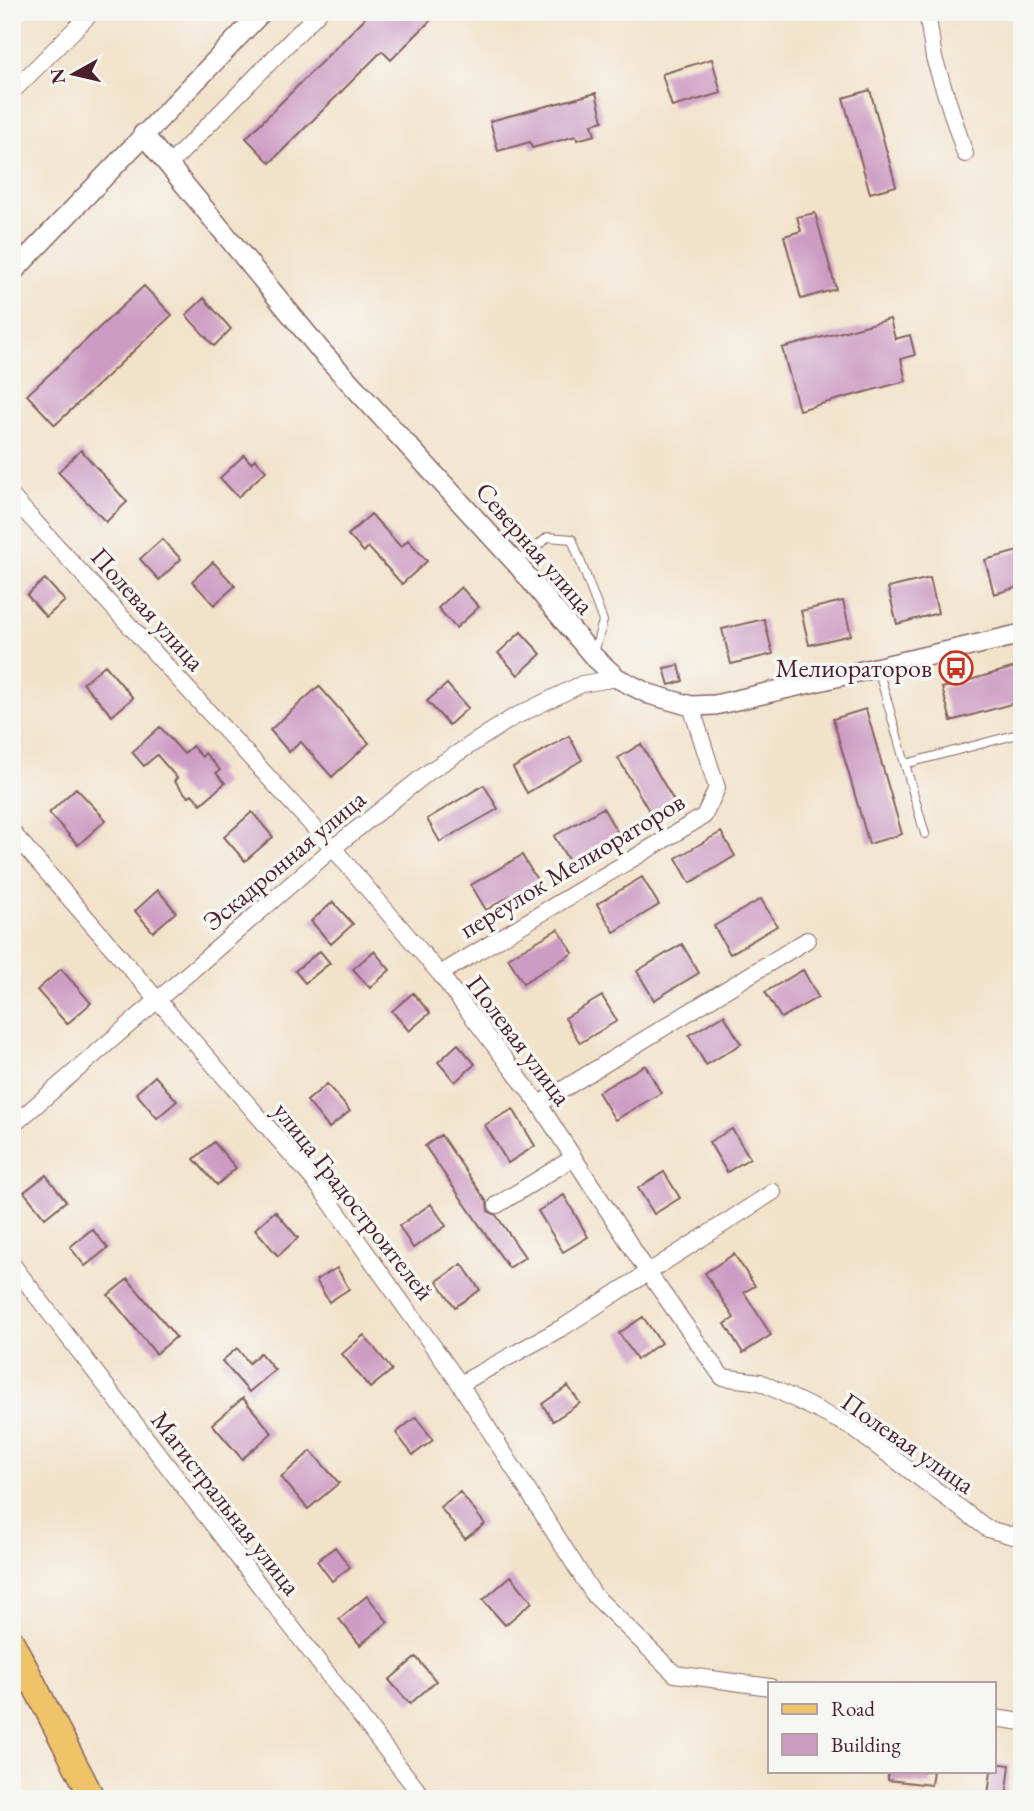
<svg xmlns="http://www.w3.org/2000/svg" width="1034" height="1811" font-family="'EB Garamond',serif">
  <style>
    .building { fill: #cd9cc4 }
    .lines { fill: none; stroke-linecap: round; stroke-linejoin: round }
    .service-casing { stroke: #856362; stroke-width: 10 }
    .minor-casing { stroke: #856362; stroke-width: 18 }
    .tertiary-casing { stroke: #856362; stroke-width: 22 }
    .primary-casing { stroke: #856362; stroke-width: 27 }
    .service { stroke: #fff; stroke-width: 8 }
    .minor { stroke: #fff; stroke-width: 16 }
    .tertiary { stroke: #fff; stroke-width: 19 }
    .primary { stroke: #efc469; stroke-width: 24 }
    .labels { text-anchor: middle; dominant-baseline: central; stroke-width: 7; stroke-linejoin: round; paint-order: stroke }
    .street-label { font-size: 26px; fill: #4a1f2b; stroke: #f6f6f2 }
    .poi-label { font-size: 26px; fill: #4a1f2b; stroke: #f6f6f2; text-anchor: end }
  </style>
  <rect width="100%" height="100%" fill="#f6f6f2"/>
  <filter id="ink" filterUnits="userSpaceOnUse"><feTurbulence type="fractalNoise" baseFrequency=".0143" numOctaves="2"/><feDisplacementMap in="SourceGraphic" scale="14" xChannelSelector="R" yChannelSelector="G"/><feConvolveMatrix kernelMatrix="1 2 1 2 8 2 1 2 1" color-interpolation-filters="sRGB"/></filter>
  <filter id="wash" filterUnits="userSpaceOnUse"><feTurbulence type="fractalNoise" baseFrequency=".00686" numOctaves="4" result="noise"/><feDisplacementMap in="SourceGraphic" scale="28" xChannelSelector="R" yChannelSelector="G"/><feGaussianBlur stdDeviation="1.57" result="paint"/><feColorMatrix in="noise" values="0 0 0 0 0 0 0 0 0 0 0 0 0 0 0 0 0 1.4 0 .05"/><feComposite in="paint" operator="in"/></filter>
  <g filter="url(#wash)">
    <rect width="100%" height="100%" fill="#f2e2c9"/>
    <g id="blocks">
      <path class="building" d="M371,12H439L391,60L382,51L270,163L246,138Z
        M712,59L721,93L672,107L662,74Z
        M870,90L896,186L870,193L843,98Z
        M596,93L603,121L592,124L595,135L577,140L576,136L532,148L530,142L498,151L490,121Z
        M815,213L836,289L801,299L784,236L801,231L797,217Z
        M144,286L172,315L55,425L27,395Z
        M204,298L231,329L214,346L186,315Z
        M890,319L895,339L910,335L915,355L901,359L906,381L799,410L782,348Z
        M81,450L127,502L106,522L58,472Z
        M244,455L251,463L255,459L266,471L238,497L220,478Z
        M371,514L401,547L408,540L427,561L402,584L368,547L364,552L348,535Z
        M162,539L181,559L159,580L140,559Z
        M1022,550V586L994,594L985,560Z
        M213,562L235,586L214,605L192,581Z
        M930,578L938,613L897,624L888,588Z
        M45,579L65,601L46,617L27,595Z
        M461,587L479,607L456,628L438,608Z
        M843,601L851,635L809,645L801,611Z
        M764,619L773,654L731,664L722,629Z
        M521,632L541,654L518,675L498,653Z
        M105,665L133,698L112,716L83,683Z
        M679,665L683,681L669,685L664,668Z
        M1022,665V701L951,721L942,688Z
        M447,684L468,708L449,725L427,701Z
        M319,686L369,743L332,777L301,742L289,752L270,730Z
        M866,709L902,834L869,844L833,719Z
        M160,727L184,754L192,746L202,757L205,753L220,770L216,773L225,783L201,804L192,794L188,797L174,781L177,778L157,755L144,766L132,752Z
        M569,736L582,760L527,793L513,768Z
        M641,744L675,803L652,816L618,758Z
        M484,785L498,809L440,842L427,819Z
        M76,788L106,820L78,845L49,813Z
        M603,808L619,835L570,863L554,836Z
        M252,812L273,837L245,861L224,837Z
        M721,832L735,856L690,883L676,858Z
        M522,855L537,880L486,910L471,885Z
        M642,877L659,905L614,932L597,904Z
        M158,890L176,912L153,932L135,911Z
        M761,899L777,926L730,954L714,926Z
        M333,902L353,924L331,944L311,921Z
        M558,929L573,953L523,983L508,958Z
        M682,944L699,973L654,1000L637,971Z
        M320,951L330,963L305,983L295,971Z
        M374,951L390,970L370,988L353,969Z
        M61,969L91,1003L67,1024L37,990Z
        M803,970L818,997L781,1018L765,992Z
        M413,993L430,1013L409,1031L392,1011Z
        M602,996L617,1021L580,1043L565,1018Z
        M724,1015L741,1044L706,1065L689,1035Z
        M458,1044L475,1064L455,1082L438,1062Z
        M645,1065L661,1093L615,1120L598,1092Z
        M155,1076L177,1101L157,1118L136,1093Z
        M327,1084L350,1111L329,1128L307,1101Z
        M513,1109L535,1146L508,1163L485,1125Z
        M732,1129L750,1158L727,1172L709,1142Z
        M441,1135L487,1202L488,1211L496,1215L525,1257L509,1268L425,1146Z
        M214,1142L236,1168L217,1185L194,1159Z
        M664,1172L680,1198L654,1214L638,1188Z
        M46,1175L66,1201L45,1218L24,1192Z
        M564,1195L588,1237L563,1252L538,1211Z
        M431,1204L446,1226L413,1248L399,1226Z
        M275,1211L298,1238L278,1256L255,1229Z
        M92,1229L108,1248L85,1266L70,1247Z
        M734,1254L755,1286L744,1292L771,1335L743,1353L725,1324L734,1318L705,1273Z
        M462,1264L480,1290L455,1307L437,1281Z
        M337,1268L349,1289L329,1302L316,1280Z
        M128,1279L176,1337L156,1354L108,1295Z
        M643,1317L661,1343L637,1359L619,1333Z
        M364,1335L392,1370L370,1388L342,1354Z
        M237,1348L249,1363L260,1353L275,1370L249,1392L222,1361Z
        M568,1386L580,1403L553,1421L542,1404Z
        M243,1398L272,1433L242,1459L212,1424Z
        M416,1417L433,1440L413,1455L396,1433Z
        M311,1451L339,1483L308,1509L281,1477Z
        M460,1492L485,1524L465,1539L440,1507Z
        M335,1547L350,1567L332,1581L317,1561Z
        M511,1576L532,1602L505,1625L483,1600Z
        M367,1596L388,1622L360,1645L339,1619Z
        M416,1657L436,1681L410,1704L389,1680Z
        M994,1763L1010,1765L1006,1799L988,1796L991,1771H994Z
        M888,1771H933L931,1785L888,1780Z"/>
    </g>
  </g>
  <g filter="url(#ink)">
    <use href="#blocks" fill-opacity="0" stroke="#856362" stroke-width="2"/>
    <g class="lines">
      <defs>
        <path id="service" d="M516,563L548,537L572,539L603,621L594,653
          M878,669L925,834
          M905,764L1022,733"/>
        <path id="minor" d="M927,12L934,58L965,154
          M12,92L92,12
          M168,166L319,12
          M12,497L333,848L440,974L539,1104L647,1271L722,1377L760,1382L850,1426L988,1529L1013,1536L1022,1528
          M12,832L318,1185L460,1384L594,1595L675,1674L770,1687
          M440,974L704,816L717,788L691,706
          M539,1104L807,940
          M12,1126L333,848L430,771L512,718L582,684L617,678
          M497,1205L573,1158
          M12,1264L424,1799
          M460,1384L565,1326L773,1192
          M994,1718L1022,1722"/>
        <path id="tertiary" d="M143,134L321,351L516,563L593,656L617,678L649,694L691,706L715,705L1022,634
          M12,273L262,12"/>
        <path id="primary" d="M12,1642L93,1799"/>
      </defs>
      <use href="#service" class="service-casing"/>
      <use href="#minor" class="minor-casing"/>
      <use href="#tertiary" class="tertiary-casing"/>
      <use href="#primary" class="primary-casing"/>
      <use href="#service" class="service"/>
      <use href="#minor" class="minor"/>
      <use href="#tertiary" class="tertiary"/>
      <use href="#primary" class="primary"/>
    </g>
  </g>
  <defs>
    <symbol id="bus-ring" viewBox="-11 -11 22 22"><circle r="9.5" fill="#f6f6f2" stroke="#c8321e" stroke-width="1.5"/><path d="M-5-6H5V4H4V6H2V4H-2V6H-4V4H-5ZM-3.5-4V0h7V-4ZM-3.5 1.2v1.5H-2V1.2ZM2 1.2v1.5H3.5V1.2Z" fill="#c8321e"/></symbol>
  </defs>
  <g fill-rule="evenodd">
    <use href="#bus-ring" x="937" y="649" width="38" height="38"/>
  </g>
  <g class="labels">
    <g class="street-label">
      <text transform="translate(535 548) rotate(49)">Северная улица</text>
      <text transform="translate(148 609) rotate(48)">Полевая улица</text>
      <text transform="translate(284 860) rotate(-40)">Эскадронная улица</text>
      <text transform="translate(572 865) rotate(-31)">переулок Мелиораторов</text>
      <text transform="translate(519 1040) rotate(53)">Полевая улица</text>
      <text transform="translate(354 1201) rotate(52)">улица Градостроителей</text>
      <text transform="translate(908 1443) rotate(35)">Полевая улица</text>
      <text transform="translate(226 1503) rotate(52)">Магистральная улица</text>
    </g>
    <g class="poi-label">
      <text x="932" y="668">Мелиораторов</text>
    </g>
  </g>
  <rect width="1034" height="1811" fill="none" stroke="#f6f6f2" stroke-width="42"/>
  <rect x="768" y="1682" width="228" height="91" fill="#f6f6f2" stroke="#b1a0a2" stroke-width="2"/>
  <rect x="782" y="1704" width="35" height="10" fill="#efc469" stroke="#b1a0a2" stroke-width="2"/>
  <text x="831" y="1716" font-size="21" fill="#4a1f2b">Road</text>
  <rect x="782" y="1734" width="35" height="21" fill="#cd9cc4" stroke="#b1a0a2" stroke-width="2"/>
  <text x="831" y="1752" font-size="21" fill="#4a1f2b">Building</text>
  <g transform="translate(74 74) rotate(262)" stroke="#f6f6f2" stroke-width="5" paint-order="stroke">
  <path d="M0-5L12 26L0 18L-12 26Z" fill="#4a1f2b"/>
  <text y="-10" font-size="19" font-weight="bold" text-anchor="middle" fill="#4a1f2b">N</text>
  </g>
</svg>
